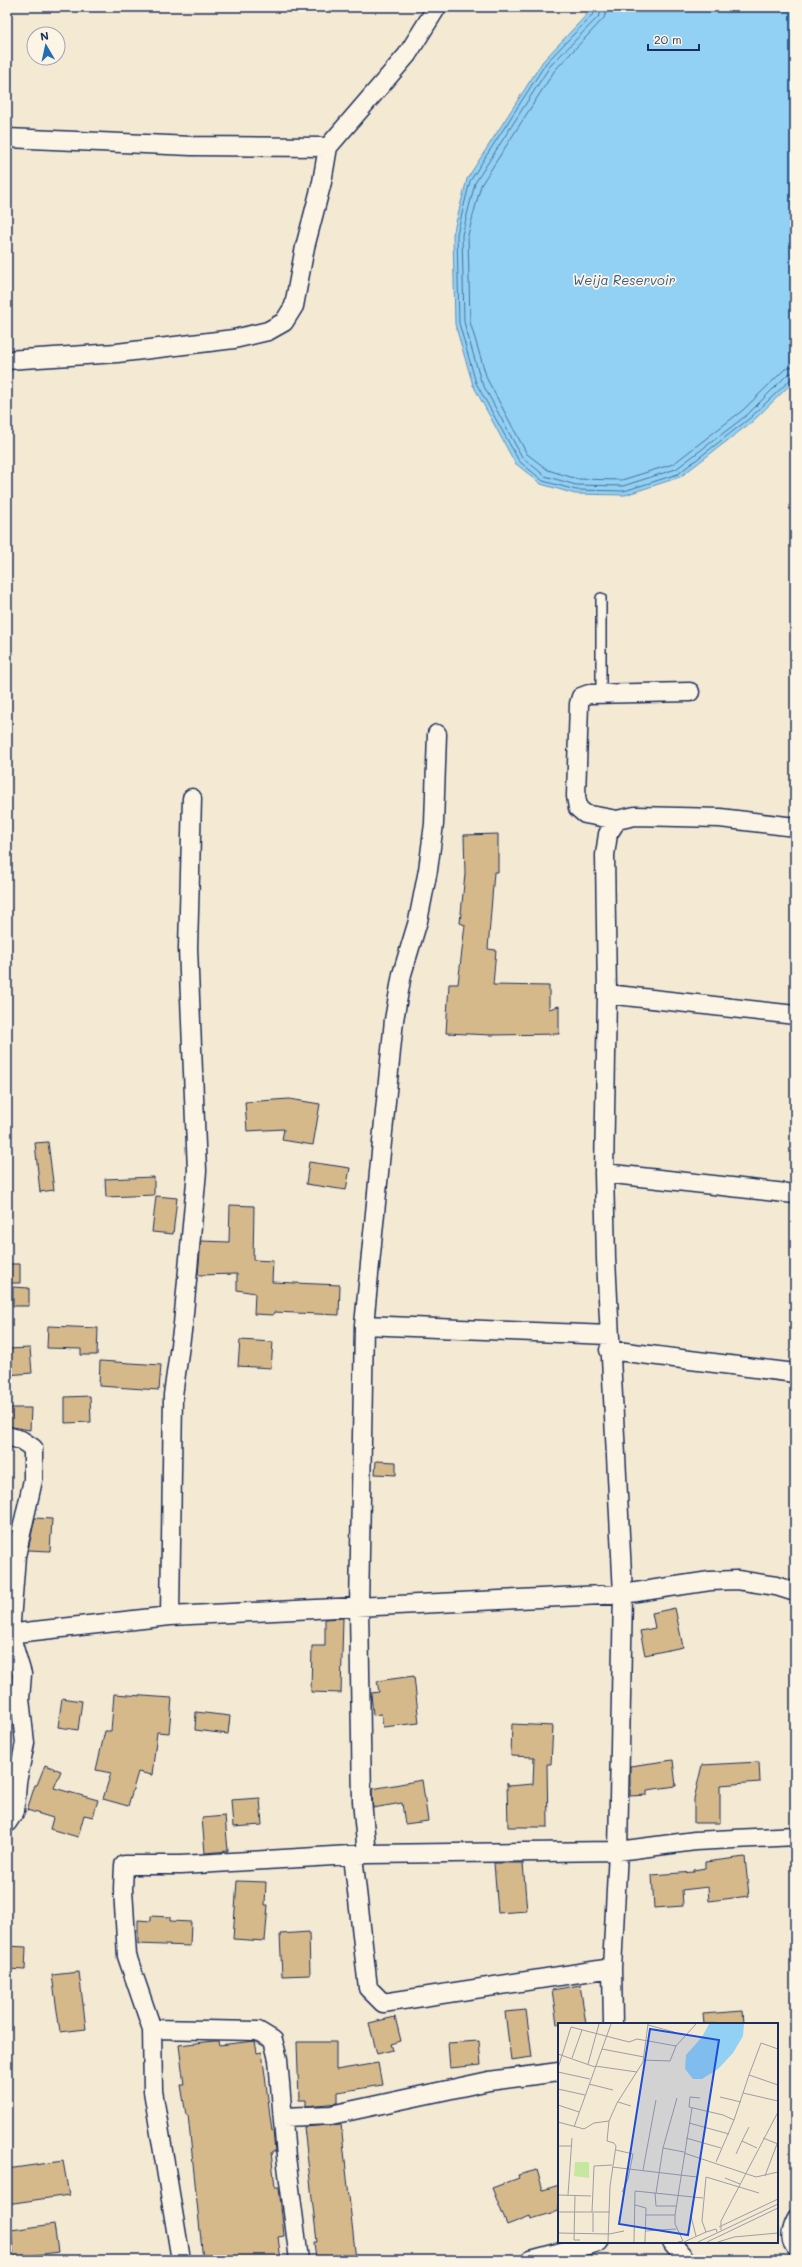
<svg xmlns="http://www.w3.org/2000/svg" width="802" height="2267" font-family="Mali,sans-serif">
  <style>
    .water { fill: #92d1f3; stroke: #6290b7 }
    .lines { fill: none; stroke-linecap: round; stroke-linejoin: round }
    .shore { stroke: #4b709a; stroke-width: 1 }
    .building { fill: #d6b98a; stroke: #1b2f5e }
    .service-casing { stroke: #1b2f5e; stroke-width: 12 }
    .minor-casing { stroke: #1b2f5e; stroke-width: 21 }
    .service { stroke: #fcf5e5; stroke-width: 9 }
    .minor { stroke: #fcf5e5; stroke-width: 18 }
    .labels { text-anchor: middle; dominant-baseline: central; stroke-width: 3.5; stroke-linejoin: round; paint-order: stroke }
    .water-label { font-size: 13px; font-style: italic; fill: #395883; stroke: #fcf5e5 }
    .inset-road { fill: none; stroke: #9d9fa4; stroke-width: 1 }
    .view { fill: #1d4ed8; fill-opacity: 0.15; stroke: #1d4ed8; stroke-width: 2 }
    .inset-edge { fill: none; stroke: #1b2f5e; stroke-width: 2 }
  </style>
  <rect width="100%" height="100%" fill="#f4e9d3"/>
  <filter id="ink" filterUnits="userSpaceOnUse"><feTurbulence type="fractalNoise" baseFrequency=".025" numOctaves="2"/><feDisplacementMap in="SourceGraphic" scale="8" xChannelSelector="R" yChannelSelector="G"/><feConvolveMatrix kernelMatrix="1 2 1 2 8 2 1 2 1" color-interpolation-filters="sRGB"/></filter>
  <g filter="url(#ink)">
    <path class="water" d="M594,7H795V380L753,421L680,477L625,495L575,494L541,484L515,463L473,385L455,324L453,234L467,179L543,61Z"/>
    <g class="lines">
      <path class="shore" d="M597,7L596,11L546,63L470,181L457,234L459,323L476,383L519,461L543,481L576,490L624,491L678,474L750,418L791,379L795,377
        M602,7L600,15L550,66L475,183L462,235L464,322L481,381L522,457L545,476L576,485L623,486L676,469L747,415L788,374L795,372
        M608,7L604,18L555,70L481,185L468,235L470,322L487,379L527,454L548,470L577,479L622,480L673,464L743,410L785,369L795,366"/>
    </g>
    <path class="building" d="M498,834V872H494L488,949L496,950L493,985L549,986V1009L559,1006V1034L491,1035L446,1033L449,984H458L465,925L460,923L465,874L464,835Z
      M289,1099L320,1104L313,1145L282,1140L284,1129L247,1131L245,1102Z
      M48,1142L54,1190L40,1192L35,1143Z
      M309,1162L350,1168L346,1190L306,1184Z
      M154,1177V1195L106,1197L105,1179Z
      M156,1196L177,1198L173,1234L152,1232Z
      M230,1205L254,1206L253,1260L273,1261L272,1282L340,1285L339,1315L274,1312L273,1315L254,1314L255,1293L237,1290V1274L198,1275L201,1241L229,1242Z
      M7,1264H20V1283H7Z
      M13,1287L29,1288V1306H13Z
      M48,1326L98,1328L97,1355H81V1349L47,1348Z
      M240,1340L273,1342L271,1368L238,1366Z
      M30,1348L32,1373L7,1375V1349Z
      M100,1361L161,1365L159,1390L99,1386Z
      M90,1396L91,1422L65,1423V1397Z
      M7,1408H31L30,1430L7,1426Z
      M376,1461L396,1462V1475L375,1474Z
      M35,1518L52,1519L50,1551L28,1550Z
      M675,1608L683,1647L645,1655L640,1631L655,1628L652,1613Z
      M343,1618L341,1693L311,1692L312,1646H325V1619Z
      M414,1676L419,1723L383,1727L381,1714L373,1715L371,1693L379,1692L377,1681Z
      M114,1694L172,1698L169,1733L157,1732L152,1775L138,1772L128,1806L103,1799L111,1773L96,1770L105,1731H111Z
      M62,1698L82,1701L78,1730L58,1727Z
      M196,1712L230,1716L228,1734L195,1730Z
      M512,1724L553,1726L551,1764H547L548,1827H508L507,1783L509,1786L533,1784L534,1757L511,1756Z
      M673,1760L676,1786L647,1790V1795L630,1796V1766Z
      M759,1762L760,1782L720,1785V1823H694V1799L702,1765Z
      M45,1765L61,1771L54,1788L98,1800L93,1817L84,1815L78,1837L50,1829L53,1818L27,1810L35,1785H37Z
      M422,1780L428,1821L405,1824L402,1803L373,1808L372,1789Z
      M260,1798L262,1825L233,1827L231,1800Z
      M225,1816L228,1851L205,1853L202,1818Z
      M745,1857L749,1896L709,1901L708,1887L682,1890L683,1906L654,1908L652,1875L694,1872V1870L705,1868V1862Z
      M494,1863H523L527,1911L498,1913Z
      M237,1881L266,1882L265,1905H268L265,1941L233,1939Z
      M151,1916L170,1917V1921L191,1922L190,1946L138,1944V1920L151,1921Z
      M309,1932L310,1975L282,1976L280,1934Z
      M7,1946L26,1947L25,1970L7,1969Z
      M79,1972L86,2029L60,2032L52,1975Z
      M580,1985L586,2024H557L552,1990Z
      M526,2010L532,2057L511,2060L505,2012Z
      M743,2011L744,2024H704L703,2014Z
      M395,2017L401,2041L391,2044L393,2050L377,2054L369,2023Z
      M214,2041H218L219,2045L255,2041L257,2053L262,2052L272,2131L273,2130L275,2152H271L275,2187H279L284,2236L278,2237L281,2260H203L188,2115H186L181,2085H184L179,2045Z
      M479,2041L481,2065L450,2068L448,2043Z
      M297,2042H336V2070L378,2063L382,2085L338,2092V2103L306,2106V2100H299Z
      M341,2124L356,2260H316L314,2242H317L304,2127Z
      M63,2161L69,2195L7,2204V2169Z
      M537,2170L543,2190L559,2185V2211L531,2219L530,2216L507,2225L492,2188L519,2178L518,2175Z
      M54,2224L58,2252L14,2258L11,2230Z"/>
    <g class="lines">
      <defs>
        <path id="service" d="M601,598V693
          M795,2213C787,2226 782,2242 795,2253"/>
        <path id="minor" d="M7,138L191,146L328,147
          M7,360L117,353L234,339L268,331L284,322L294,306L305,247L322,182L328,147L407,55L437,7
          M690,692L589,694L581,697L579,704L576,796L578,808L585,814L617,820L635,816L720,818L795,827
          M607,994L795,1015
          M604,1173L795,1194
          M364,1325L609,1335
          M609,1350L795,1373
          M7,1436L21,1440L33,1448V1480L16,1556L10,1634L22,1674L20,1699L25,1743L17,1782L15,1811L7,1823
          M170,1616L173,1395L183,1324L197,1171L188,948L192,798
          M7,1634L170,1616L623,1594L710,1581L737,1580L776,1586L795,1592
          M367,1854L362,1801L359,1608L364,1325L394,1020L402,974L418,921L428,870L434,824L437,734
          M353,1856L368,1988L383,2003L612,1968
          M613,2024L612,1968L618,1851L623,1594L606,1259L604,1173L607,994L605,855L608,834L617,820
          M152,2029L258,2031L273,2040L278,2059L286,2157L299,2260
          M284,2117L331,2115L489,2081L559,2072
          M671,2242L686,2260
          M181,2260L153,2091L152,2029L127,1956L123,1889L124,1865H181L367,1854L618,1851L695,1841L795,1836
          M531,2260L599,2242"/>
      </defs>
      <use href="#service" class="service-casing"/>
      <use href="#minor" class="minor-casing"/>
      <use href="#service" class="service"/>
      <use href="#minor" class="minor"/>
    </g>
  </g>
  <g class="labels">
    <g class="water-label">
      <text x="624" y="279">Weija Reservoir</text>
    </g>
  </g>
  <g transform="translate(558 2023)">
    <rect width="220" height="220" fill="#f4e9d3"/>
    <path d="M17,139H31V155L16,153Z" fill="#c5e79f"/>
    <path d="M151,1H186L185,13L175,30L160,46L144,56H135L127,46L128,32L144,14Z" fill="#92d1f3"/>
    <path class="inset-road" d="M90,2L116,9M44,26L86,34M220,26L203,20L191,52L220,62M0,31L37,44M14,35L24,7M85,37L112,38L118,23L138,1M30,41L41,1M37,43L79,49M0,45L13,4L71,19L79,16L118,23M0,49L32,56M31,61L55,67M0,66L27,72M185,70L220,78M162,74L183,79M142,75L132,74L131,84L165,92L176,97M60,79L73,83M0,82L21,89M0,99L26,106L36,100L51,98L59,80L85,39L90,1M131,100L171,111M16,104L53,1M128,115L163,125M205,115L220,121M184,118L191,104M0,123H14M105,125L126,129M58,127L75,131L70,156L64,169M126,130L198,154L220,149M178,131L184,118L199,125M158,139L176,97L191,52M54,144L139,154L133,193L138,213M85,147L98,77M207,153L219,121M167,155L182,161M97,170L98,183H118M98,170L105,125L119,75M0,172L33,173M10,172L14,115M17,172L16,217H22M77,182L88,185L87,219M0,189H52M34,189L36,143L54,142M35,190V209M88,192H117M161,204L220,176M163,207V198L220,89M87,208L118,206M159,209L158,206L148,209L144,198L148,154L201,170M0,210L51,211L66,208M50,219L52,163L58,123L56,120L49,118L51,98M76,219L77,168L145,175M120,219L125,218L117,201V192L134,85M126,219L148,209M140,219L220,181M149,219L220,185M160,219L176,214L220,210"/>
    <path class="view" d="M92,6L161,17L130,212L61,201Z"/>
    <rect width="220" height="220" class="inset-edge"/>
  </g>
  <rect width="802" height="2267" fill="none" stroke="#fcf5e5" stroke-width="24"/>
  <rect x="12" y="12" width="778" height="2243" fill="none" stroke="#1b2f5e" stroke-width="1.5" filter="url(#ink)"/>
  <g transform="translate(46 46) rotate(351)"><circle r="19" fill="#fcf5e5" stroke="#a2a6af"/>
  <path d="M0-3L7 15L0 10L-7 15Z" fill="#1f6fb2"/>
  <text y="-6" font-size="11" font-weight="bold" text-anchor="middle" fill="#1b2f5e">N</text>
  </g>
  <path d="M648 44v6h51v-6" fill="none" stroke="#1b2f5e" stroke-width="2"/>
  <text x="654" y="44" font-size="12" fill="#1b2f5e" stroke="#fcf5e5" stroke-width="3" paint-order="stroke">20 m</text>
</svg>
